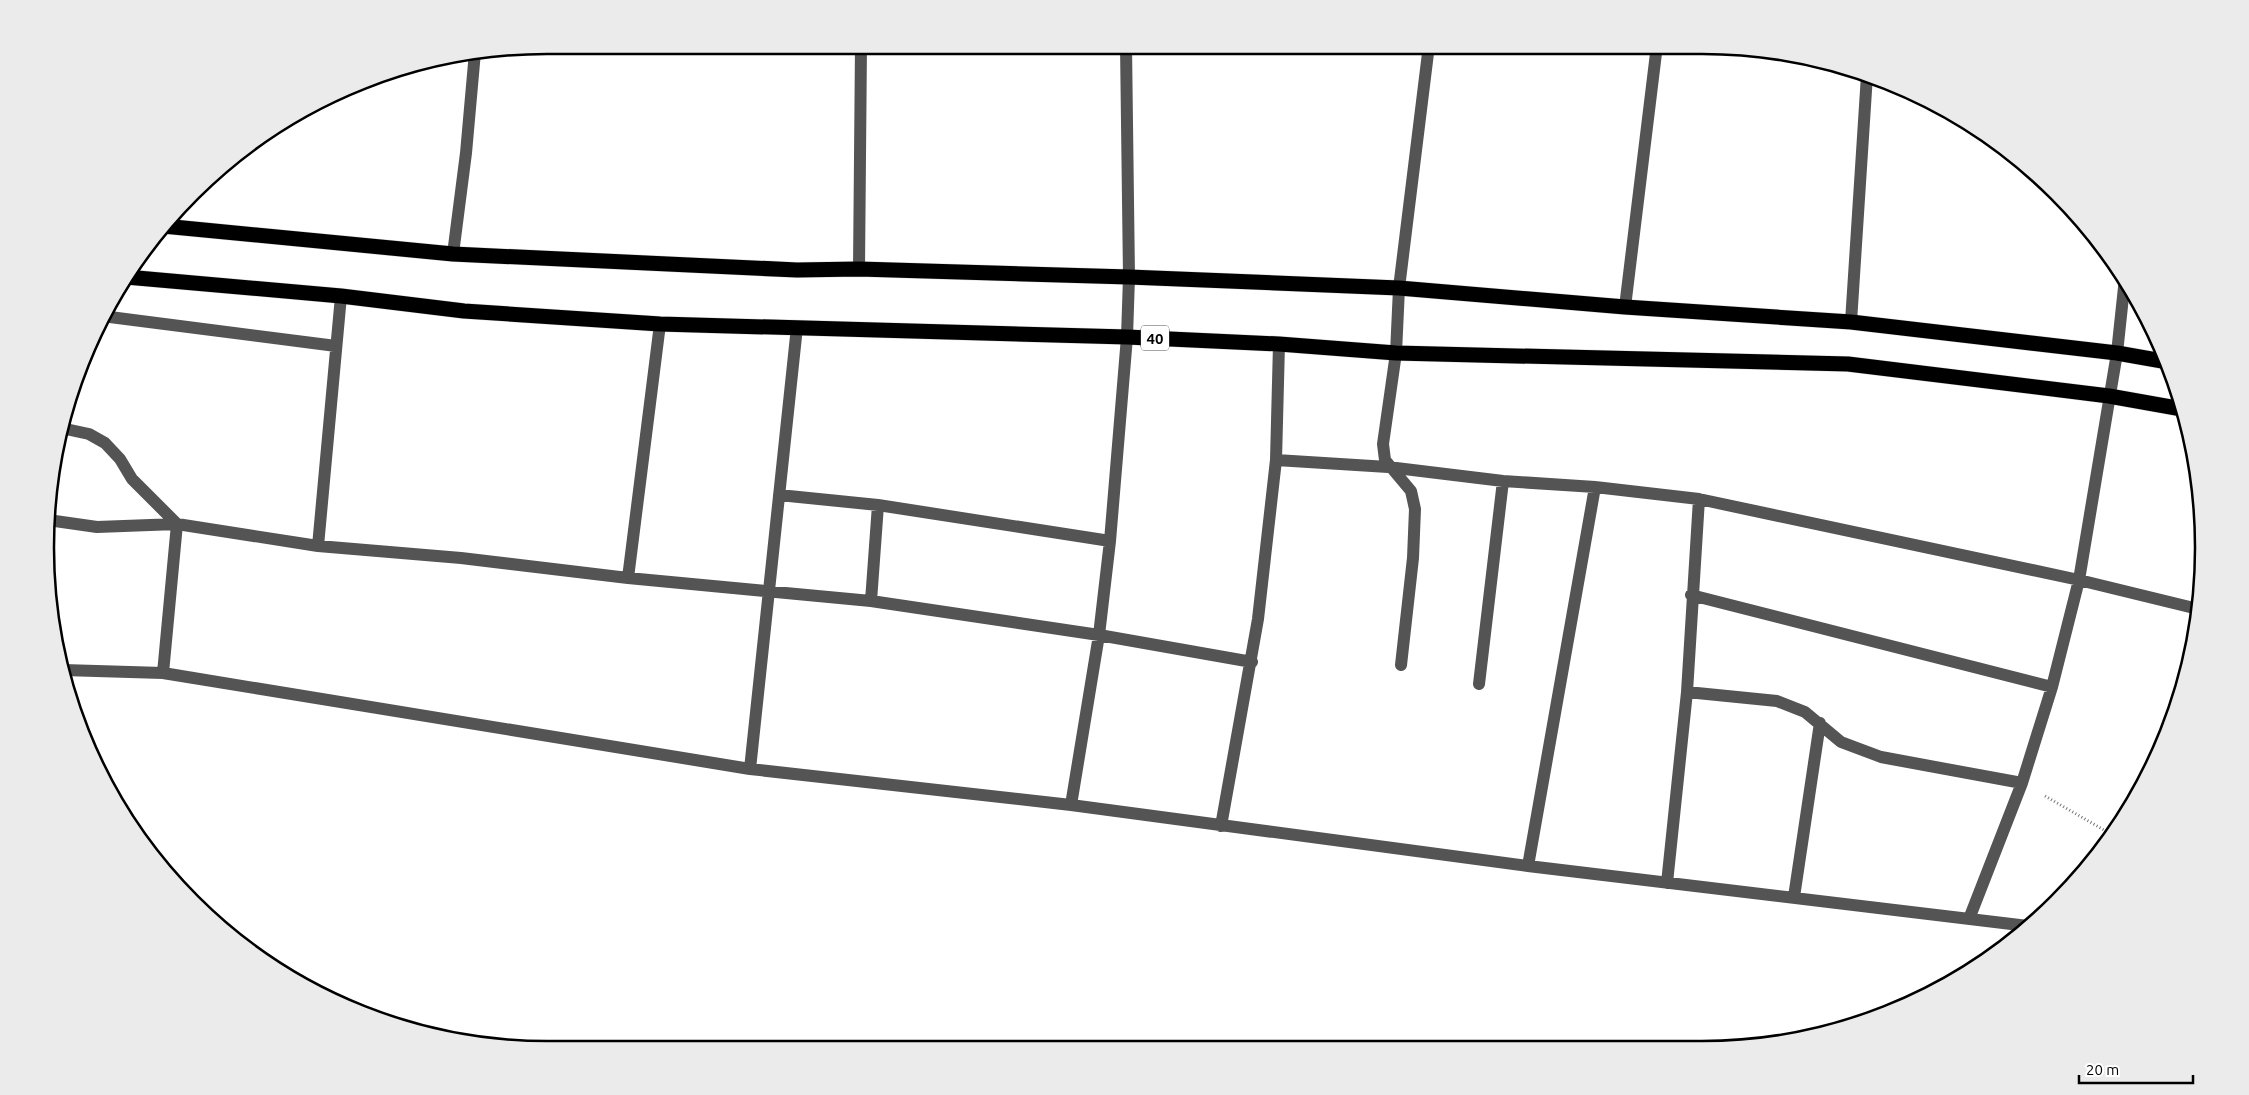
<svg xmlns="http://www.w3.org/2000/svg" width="2249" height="1095" font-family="Ubuntu,sans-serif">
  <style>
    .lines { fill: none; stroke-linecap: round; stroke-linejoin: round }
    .highway-casing { stroke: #dbdbdb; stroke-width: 16 }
    .path { stroke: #767676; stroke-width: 3; stroke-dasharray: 1 2.5; stroke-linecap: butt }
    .minor { stroke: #545454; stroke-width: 12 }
    .highway { stroke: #000; stroke-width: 15 }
    .labels { text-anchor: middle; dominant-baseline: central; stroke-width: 5; stroke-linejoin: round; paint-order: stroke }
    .shield { fill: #fff; stroke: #4c4c4c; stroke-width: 1 }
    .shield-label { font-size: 15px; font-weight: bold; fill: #000 }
    .rim { fill: none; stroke: #000; stroke-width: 2.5 }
  </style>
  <rect width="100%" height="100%" fill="#fff"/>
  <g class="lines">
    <defs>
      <path id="highway" d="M163,226L453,254L797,270L859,269L1129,277L1399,288L1625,307L1851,322L2117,353L2168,362
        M126,277L341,296L464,311L660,324L1127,337L1279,344L1396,353L1848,364L2109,396L2182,409"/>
    </defs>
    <use href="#highway" class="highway-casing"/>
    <path class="path" d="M1756,50L1797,60L1824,62
      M2045,796L2111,834"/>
    <path class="minor" d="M453,254L466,153L475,52
      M859,269L861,45
      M1625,307L1657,45
      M102,316L336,346
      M1851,322L1867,75
      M61,428L89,434L105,443L120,459L132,479L177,524
      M1276,460L1388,467L1503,481L1595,487L1699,499L2079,580L2198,609
      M779,495L878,505L1110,541
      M48,520L97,527L177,524L318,546L341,296
      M318,546L461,558L628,578L871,601L1099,635L1252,662
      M628,578L660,324
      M1691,595L2052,687
      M871,601L878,505
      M1401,665L1413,558L1415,509L1411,491L1385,460L1383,444L1396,353L1399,288L1429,45
      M63,670L163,673L750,769L1071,805L1528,866L2028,926
      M163,673L177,524
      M1479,684L1503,481
      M1687,692L1777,701L1805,712L1841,742L1881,757L2022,783
      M750,769L797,327
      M1071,805L1099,635L1110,541L1127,337L1129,277L1126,45
      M1221,826L1258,619L1276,460L1279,344
      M1528,866L1595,487
      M1667,883L1687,692L1699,499
      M1794,897L1820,723
      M1969,919L2022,783L2052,687L2079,580L2117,353L2125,278"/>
    <use href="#highway" class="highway"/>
  </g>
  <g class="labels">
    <rect class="shield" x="1141" y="325.5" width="28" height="25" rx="4"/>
    <g class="shield-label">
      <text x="1155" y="338">40</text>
    </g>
  </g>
  <path d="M0 0H2249V1095H0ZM547 54H1702A493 493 0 0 1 2195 547V548A493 493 0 0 1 1702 1041H547A493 493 0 0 1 54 548V547A493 493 0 0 1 547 54Z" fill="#ebebeb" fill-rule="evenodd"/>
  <path class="rim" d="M547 54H1702A493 493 0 0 1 2195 547V548A493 493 0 0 1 1702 1041H547A493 493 0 0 1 54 548V547A493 493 0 0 1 547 54Z"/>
  <path d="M2079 1075v8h114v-8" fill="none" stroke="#000000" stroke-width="2.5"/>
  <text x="2086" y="1075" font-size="15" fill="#000000" stroke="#ffffff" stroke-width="4" paint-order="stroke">20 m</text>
</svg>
